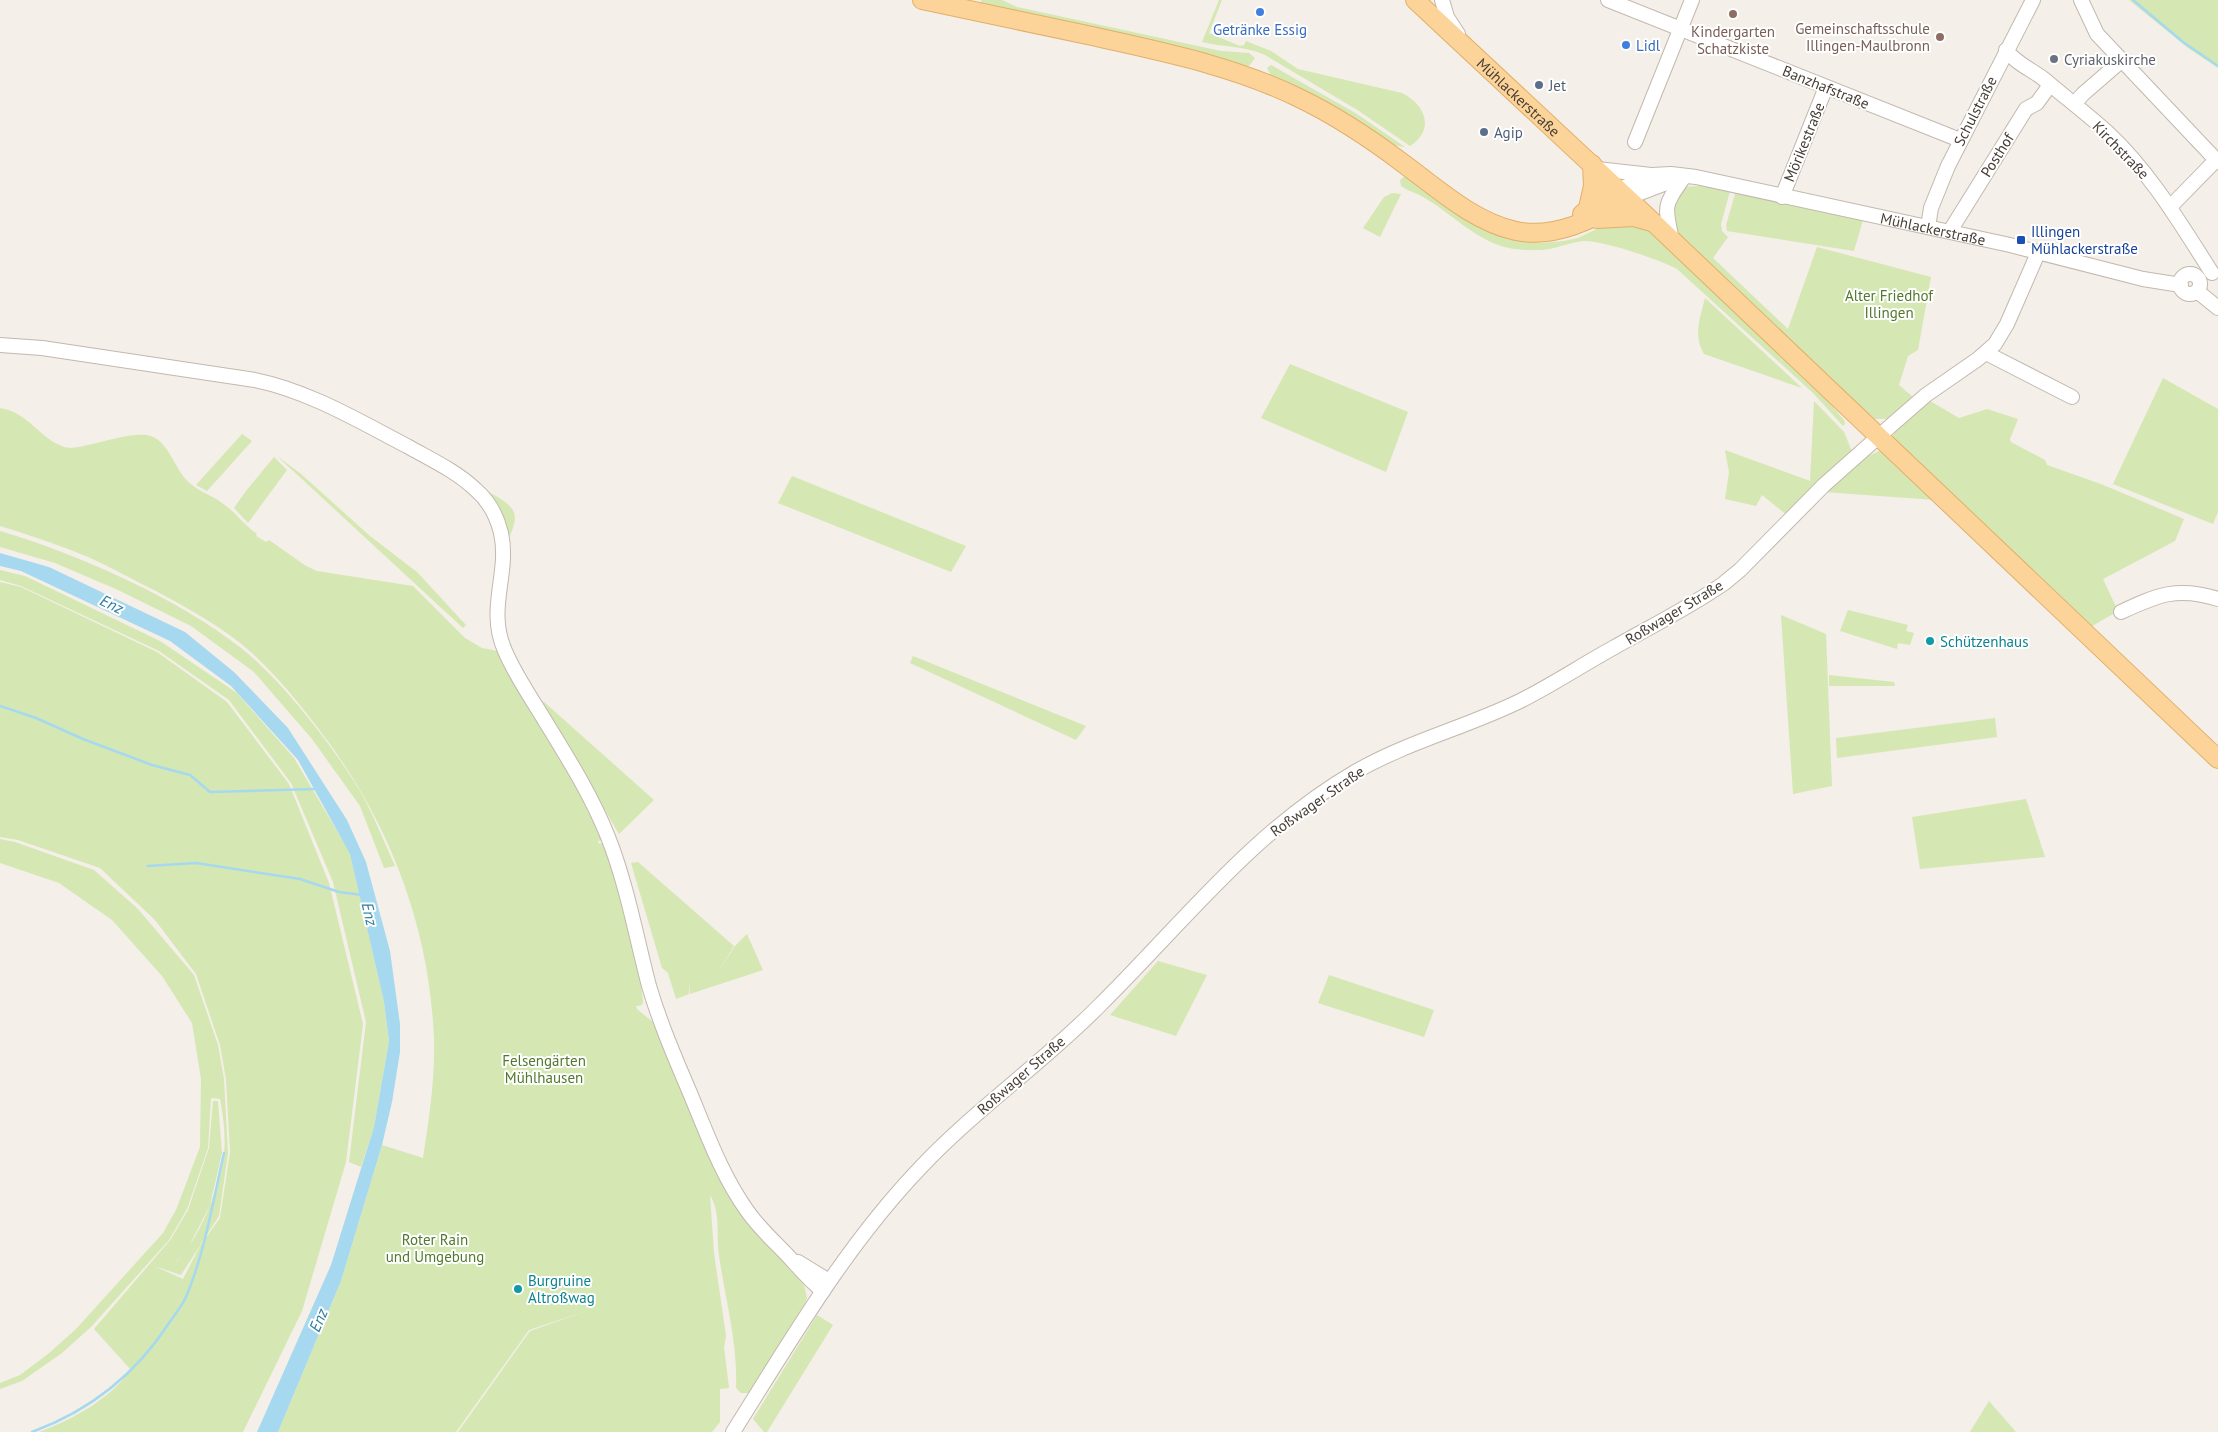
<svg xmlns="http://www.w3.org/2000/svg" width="2218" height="1432" font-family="'PT Sans',sans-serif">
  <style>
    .green { fill: #d5e7b2 }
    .water { fill: #a6d9ef }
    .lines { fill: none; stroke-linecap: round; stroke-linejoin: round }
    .stream { stroke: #a6d9ef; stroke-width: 2.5 }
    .minor-casing { stroke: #c2b8ae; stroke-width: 16 }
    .major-casing { stroke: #e2af68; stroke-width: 20 }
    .minor { stroke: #fff; stroke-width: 14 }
    .major { stroke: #fcd499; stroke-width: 18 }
    .shop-dot { fill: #3f7fe0; stroke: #fff; stroke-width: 2 }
    .education-dot { fill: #8d6e63; stroke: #fff; stroke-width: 2 }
    .worship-dot { fill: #6b7280; stroke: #fff; stroke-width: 2 }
    .service-dot { fill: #5c6f8a; stroke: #fff; stroke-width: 2 }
    .transit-dot { fill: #1a4fb4; stroke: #fff; stroke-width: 2 }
    .culture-dot { fill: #0f9aa8; stroke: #fff; stroke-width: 2 }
    .labels { text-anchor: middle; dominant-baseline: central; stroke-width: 4; stroke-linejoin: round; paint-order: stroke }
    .education-label { font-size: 15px; fill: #785e54; stroke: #fff; text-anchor: end }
    .shop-label { font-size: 15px; fill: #366cbe; stroke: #fff }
    .worship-label { font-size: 15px; fill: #5b616d; stroke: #fff; text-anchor: start }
    .service-label { font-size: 15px; fill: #4e5e75; stroke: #fff; text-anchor: start }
    .street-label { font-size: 15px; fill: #473f37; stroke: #fff }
    .transit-label { font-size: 15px; fill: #164399; stroke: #fff; text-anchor: start }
    .park-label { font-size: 15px; fill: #51782b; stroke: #fff }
    .culture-label { font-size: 15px; fill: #0d838f; stroke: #fff; text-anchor: start }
    .water-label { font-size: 16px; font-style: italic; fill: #2e7ea1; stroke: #fff }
  </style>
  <rect width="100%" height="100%" fill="#f4efe8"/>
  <path class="green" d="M981,0H1002L1017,7L1221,51L1249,53L1255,58L1249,66L1240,65L982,5Z
    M1219,0H1222L1209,33L1240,46L1244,45L1246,41L1271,51L1298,69L1402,93C1426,105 1435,130 1410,146L1359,111L1265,55C1246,46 1223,47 1202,42Z
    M2129,0H2218V68L2188,48Z
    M1271,65L1357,114L1405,147C1383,145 1363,124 1344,113C1321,99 1296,87 1271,76L1267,68Z
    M1406,175L1510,238L1542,243L1564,241L1578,238L1613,221L1648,229L1816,387L1844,420L1845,424L1843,426L1813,393L1677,269C1658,259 1607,242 1586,241C1574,241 1561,247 1549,249C1538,251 1525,250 1514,249C1480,244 1456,217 1428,200C1420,194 1410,192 1401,186L1400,180Z
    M1706,185L1728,189L1730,191L1721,224L1722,231L1728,237L1713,258L1788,329L1817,247L1931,277L1918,350L1908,356L1899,385L1913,397L1889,419H1875L1858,404L1847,398L1679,234L1672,224L1673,198L1685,187Z
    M1736,191L1785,204L1863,220L1854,251L1727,231L1726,225Z
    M1392,193L1401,194L1380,237L1363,228L1384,197Z
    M1705,298L1802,388L1704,354C1693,336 1700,318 1705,298Z
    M1290,364L1408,412L1386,472L1261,418Z
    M2163,378L2218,409V512L2213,524L2113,484Z
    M1814,401L1844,432L1853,454L1788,516L1762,495L1756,506L1725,499L1729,472L1725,450L1810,481Z
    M1930,401L1959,418L1987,409L2018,419L2010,439L2011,442L2045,460L2047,465L2101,484L2184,519L2175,541L2103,579L2118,611L2089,628L1894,443L1893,436L1895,430Z
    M0,408C28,412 39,438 64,447C78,452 123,432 146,435C165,437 173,462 183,476C194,491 212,494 226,506C237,514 245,526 257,534L256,536L266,542L269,540L306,566L317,571L413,586L465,638L482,648L498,651L585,801L603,840L598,841L599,844L603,842L614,870L640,975L643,1002L642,1005L636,1006L637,1009L654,1023L719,1178L744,1218L804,1285L807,1298L802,1312L750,1393H741L736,1388C738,1343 725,1299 719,1255C716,1234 721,1213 710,1195L714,1253L726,1336L724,1347L729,1388L720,1389V1422L712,1432H458L530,1331L589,1310L529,1330L456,1432H278L341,1281L382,1145L423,1158C429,1119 435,1080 434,1040C430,927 389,821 321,732C297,700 270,667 239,642C213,622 184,606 156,591C133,580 111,567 88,557C59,545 30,535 0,526Z
    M242,434L252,441L207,491L196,485Z
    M1879,451L1885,453L1935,500L1824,492L1860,460Z
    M277,456L301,474L370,536L417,572L466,625L463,628Z
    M274,457L287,470L248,523L234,508L246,491Z
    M792,476L966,546L951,572L778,503Z
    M485,490C522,510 520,513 504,550Z
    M0,531C78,554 177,598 241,648C283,681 339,753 365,800C376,821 385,844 395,866L384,868L360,806L312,739L254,672L191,626L118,590L55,563L0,547Z
    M0,570L25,576L160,641L237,693L294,758L350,853L384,1002L389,1041L374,1127L361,1167L349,1162L366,1022L333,882L291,783L229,700L159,651L21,586L0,580Z
    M0,582L21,587L157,652L227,702L289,784L329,883L363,1024L346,1162L302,1311L243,1432H39C74,1419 108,1400 131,1370L94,1329L171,1239L188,1210L209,1148L213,1101H218L222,1153L210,1205L187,1250L174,1264C197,1245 222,1183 224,1153C226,1136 223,1115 220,1099L211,1098L208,1148L187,1209L169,1240L91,1327L62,1353L22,1381L0,1389V1383L20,1375L48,1354L76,1329L163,1233L176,1210L200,1147L201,1079L192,1023L162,976L112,920L59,883L0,863V839L15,842L94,870L138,909L194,975L218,1045L224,1079L228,1153L219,1216L181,1275L154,1266L183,1279L200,1246L220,1218L230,1152L226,1080L220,1045L196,974L155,920L100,868L18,840L0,837Z
    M1848,610L1908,625L1906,631L1914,633L1910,645L1898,643L1897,649L1840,631Z
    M1781,615L1826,634L1832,786L1793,794Z
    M913,656L1086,726L1076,740L910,663Z
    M1829,675L1894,682L1895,686H1829Z
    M544,702L654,800L619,834L541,703Z
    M1995,718L1997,737L1837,758L1836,738Z
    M2026,799L2045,857L1920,869L1912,817Z
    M638,862L734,946L718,972L706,977L718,972L735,946L747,934L763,970L690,994V983L689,994L676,999L668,973L662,968L631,863Z
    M1158,961L1207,975L1176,1036L1110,1015Z
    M1329,975L1434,1010L1424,1037L1318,1003Z
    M817,1315L833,1325L767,1432H764L753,1419Z
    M1989,1401L2016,1432H1970Z"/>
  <path class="water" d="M0,553L49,567L185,632L234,672L288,728L347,820L366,862L390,951L400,1024V1052L392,1102L382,1145L341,1281L278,1432H257L331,1265L374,1127L389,1041L384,1002L350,854L298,760L231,686L170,641L21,571L0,566Z"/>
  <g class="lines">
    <path class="stream" d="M2133,0L2183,42L2218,66
      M0,706L36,718L83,739L152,765L190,775L210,792L315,789
      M148,866L196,863L300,879L339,892L362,895
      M32,1432C89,1411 136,1374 169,1323C175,1314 182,1306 186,1297C205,1252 213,1201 224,1153"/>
    <defs>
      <g id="minor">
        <path d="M1442,0L1447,17L1458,34"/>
        <path d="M1608,0L1960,140"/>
        <path d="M2081,0L2097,34L2218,162"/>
        <path d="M2006,50C2016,64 2033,70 2045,80C2066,98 2087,114 2107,132C2150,172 2180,223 2212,273"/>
        <path d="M2074,104L2083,94L2121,61"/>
        <path d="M1635,142L1692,0"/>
        <path d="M1597,169L1651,175"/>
        <path id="s1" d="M1618,190L1652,175L1671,174L1696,177L2010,245L2143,279L2181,285"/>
        <path d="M1782,197L1826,87"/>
        <path d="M1627,198L1682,177"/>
        <path d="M2170,207L2216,160"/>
        <path d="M1928,227L1931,208L1948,166L2033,0"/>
        <path d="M1950,231L2026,109L2037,103L2050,85"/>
        <path d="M1672,240C1664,204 1664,206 1684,177"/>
        <circle cx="2190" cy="284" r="10"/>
        <path d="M2197,291L2218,308"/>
        <path d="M0,345L42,348L255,380C309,391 359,421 407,446C430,459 456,471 475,489C488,500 497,516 501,533C510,574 486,608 505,651C514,672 527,692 539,711C564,752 590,792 608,837C627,885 636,936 649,986C660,1023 675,1058 690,1093C707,1134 722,1176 748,1212C760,1229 776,1243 790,1258C801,1270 810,1281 823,1291"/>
        <path d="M1986,353L2072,397"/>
        <path d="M2121,612C2157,595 2178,586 2218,599"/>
        <path d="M798,1262L829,1281"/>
        <path d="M733,1432C791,1340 846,1245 922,1166C977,1108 1044,1062 1100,1005C1184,922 1251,833 1355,772C1407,742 1467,727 1520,701C1552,685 1582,665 1613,648C1650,627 1688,608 1723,584L1740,570L1824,485L1895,422L1926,395L1978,359L1995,344L2007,324L2038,253"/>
      </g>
      <g id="major">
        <path d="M922,0C979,12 1035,24 1092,36C1162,52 1231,65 1297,97C1335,115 1371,139 1404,164C1438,189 1474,222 1516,231C1556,239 1594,219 1627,198"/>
        <path id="s2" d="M1415,0L1653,222L2218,759"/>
        <path d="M1588,208L1593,186L1592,164"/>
        <path d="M1582,214L1607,195L1618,190"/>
        <path d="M1597,219L1634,217L1652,222"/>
      </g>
    </defs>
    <use href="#minor" class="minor-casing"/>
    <use href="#major" class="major-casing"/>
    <use href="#minor" class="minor"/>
    <use href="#major" class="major"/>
  </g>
  <g class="shop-dot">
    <circle cx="1260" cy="12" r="5"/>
    <circle cx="1626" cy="45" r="5"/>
  </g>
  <g class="education-dot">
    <circle cx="1733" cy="14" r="5"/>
    <circle cx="1940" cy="37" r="5"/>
  </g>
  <circle class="worship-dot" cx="2054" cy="59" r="5"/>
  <g class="service-dot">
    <circle cx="1539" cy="85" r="5"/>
    <circle cx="1484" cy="132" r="5"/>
  </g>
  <rect class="transit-dot" x="2016" y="235" width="10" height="10" rx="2.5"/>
  <g class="culture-dot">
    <circle cx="1930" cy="641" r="5"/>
    <circle cx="518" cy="1289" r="5"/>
  </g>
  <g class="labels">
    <g class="education-label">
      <text x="1930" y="28">Gemeinschaftsschule<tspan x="1930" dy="17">Illingen-Maulbronn</tspan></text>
      <text x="1733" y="31" text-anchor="middle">Kindergarten<tspan x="1733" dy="17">Schatzkiste</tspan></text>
    </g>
    <g class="shop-label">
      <text x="1260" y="29">Getränke Essig</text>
      <text x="1636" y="45" text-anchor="start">Lidl</text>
    </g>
    <g class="worship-label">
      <text x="2064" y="59">Cyriakuskirche</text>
    </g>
    <g class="service-label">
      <text x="1549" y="85">Jet</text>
      <text x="1494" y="132">Agip</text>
    </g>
    <g class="street-label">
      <text transform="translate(1826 87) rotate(22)">Banzhafstraße</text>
      <text stroke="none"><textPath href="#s2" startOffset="142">Mühlackerstraße</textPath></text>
      <text transform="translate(1975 111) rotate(-63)">Schulstraße</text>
      <text transform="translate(1804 142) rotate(-68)">Mörikestraße</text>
      <text transform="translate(2121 150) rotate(46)">Kirchstraße</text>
      <text transform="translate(1997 155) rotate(-58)">Posthof</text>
      <text stroke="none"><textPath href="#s1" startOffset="324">Mühlackerstraße</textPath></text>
      <text transform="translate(1674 612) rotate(-31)">Roßwager Straße</text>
      <text transform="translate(1317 801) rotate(-35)">Roßwager Straße</text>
      <text transform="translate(1021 1075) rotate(-41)">Roßwager Straße</text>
    </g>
    <g class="transit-label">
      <text x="2031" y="231">Illingen<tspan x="2031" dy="17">Mühlackerstraße</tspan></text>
    </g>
    <g class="park-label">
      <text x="1889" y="295">Alter Friedhof<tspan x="1889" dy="17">Illingen</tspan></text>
      <text x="544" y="1060">Felsengärten<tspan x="544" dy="17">Mühlhausen</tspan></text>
      <text x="435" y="1239">Roter Rain<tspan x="435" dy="17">und Umgebung</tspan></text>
    </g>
    <g class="culture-label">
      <text x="1940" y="641">Schützenhaus</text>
      <text x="528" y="1280">Burgruine<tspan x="528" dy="17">Altroßwag</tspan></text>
    </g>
    <g class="water-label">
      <text transform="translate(112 604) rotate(26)">Enz</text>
      <text transform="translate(370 914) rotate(77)">Enz</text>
      <text transform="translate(318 1320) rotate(-67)">Enz</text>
    </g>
  </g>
</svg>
